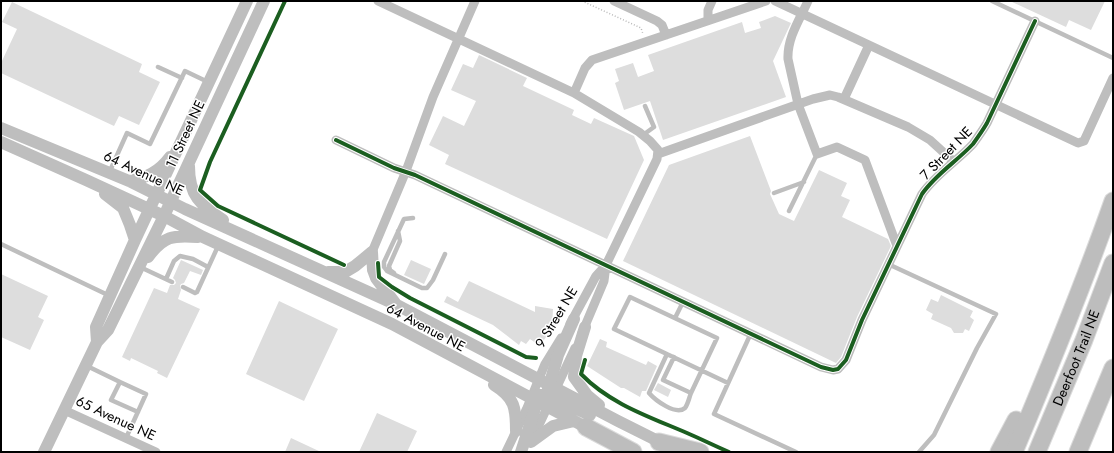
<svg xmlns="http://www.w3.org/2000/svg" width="1114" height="453" font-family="Jost,sans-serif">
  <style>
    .building { fill: #ddd }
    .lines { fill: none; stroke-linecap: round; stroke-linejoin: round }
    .motorway-casing { stroke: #dbdbdb; stroke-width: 19 }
    .path { stroke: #b8b8b8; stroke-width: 1.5; stroke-dasharray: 1 2; stroke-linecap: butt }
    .service { stroke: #bebebe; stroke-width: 4.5 }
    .minor { stroke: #bebebe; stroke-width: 9 }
    .tertiary { stroke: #bebebe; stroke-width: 12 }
    .motorway { stroke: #bdbdbd; stroke-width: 17 }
    .cycleway-casing { stroke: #fff; stroke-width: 6 }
    .cycleway { stroke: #1b5e20; stroke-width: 4 }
    .labels { text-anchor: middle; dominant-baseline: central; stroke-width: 3; stroke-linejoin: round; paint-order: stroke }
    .street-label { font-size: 14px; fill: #000; stroke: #fff }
  </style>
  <rect width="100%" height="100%" fill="#fff"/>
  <path class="building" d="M1010,1H1105L1091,30L1069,20L1066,27Z
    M12,2L142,64L139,72L160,82L139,125L119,116L114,126L1,73V63L17,29L2,22Z
    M775,16L791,23L773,61L786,97L663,140L650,101L624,110L615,83L619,81L615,69L633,63L638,77L654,71L648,55L742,22L745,33L761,28L759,22Z
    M479,55L527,78L523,86L574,110L572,115L591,124L594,118L634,136L644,160L607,239L445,164L449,155L429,145L443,116L464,126L476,101L451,90L463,64L473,68Z
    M750,136L771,191L770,194L779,214L794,221L819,170L847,183L841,196L850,200L842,217L888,239L891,246L857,317L841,357L836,363L623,261L669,165Z
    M181,260L203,270L201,275L190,271L184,283L181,284L180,286L181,290L178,299L200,309L167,378L157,373L158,371L131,358L130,361L122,357L154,288L167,293L170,285H174L176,283L175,280L173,278Z
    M411,260L431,269L424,284L404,275Z
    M1,274L48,296L38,317L44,320L30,350L1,337Z
    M469,281L535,312V306L553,309L552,328L540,346L530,339L526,344L521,341L519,345L493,325L444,302L447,296L458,302Z
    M941,295L973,311L970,317L974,320L969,331L965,329L963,333H954L951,328L931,319L933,314L926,310L931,299L938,302Z
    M279,301L338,329L304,401L246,374Z
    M600,339L607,342L606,347L646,365L648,361L657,366L646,391H642L640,397L624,388H621L587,366Z
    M658,383L671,390L668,397L654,390Z
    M377,413L417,431L407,452H359Z
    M291,438L321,452H285Z"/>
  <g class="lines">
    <defs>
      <g id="motorway">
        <path d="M586,427L633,452"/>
        <path d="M659,442L700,452"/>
        <path d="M999,452L1016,420"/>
        <path d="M1014,452C1049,369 1083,286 1113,201"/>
        <path id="s1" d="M1037,452L1084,340L1113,263"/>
        <path d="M1078,452L1113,368"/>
      </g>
    </defs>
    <use href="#motorway" class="motorway-casing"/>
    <path class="path" d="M582,1L641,28L643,34"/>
    <path class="service" d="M992,1L1113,58
      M158,67L182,78
      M643,135L654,127L645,106
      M109,173L127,133L150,144L185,71L208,82
      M774,193L804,182
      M789,211L817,154
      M413,218L404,219L384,262V267L387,271L422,288H427L433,280L445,254
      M1,244L110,296
      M888,264L996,314L977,348L934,435L919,452
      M140,267L172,282
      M394,273L390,270L389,266L400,241L398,231
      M166,279L174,261L180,256L193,259L208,267
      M183,287L195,293L197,292L219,244
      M675,318L683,302
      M751,333L714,414L796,452
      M667,354L649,393C655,400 676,416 685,408C688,404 689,398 691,393
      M674,357L663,380L691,393L717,338L630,297L614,329C652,347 690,365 728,383
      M87,366L120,382
      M126,438L146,394L120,382L111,400L138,412"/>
    <path class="minor" d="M378,1L574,93L639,132L650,141L658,150L657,159L606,265L596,276L570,324
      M614,1L657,21L662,25L666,35
      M775,1L1078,143L1084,141L1113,78
      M808,1C800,19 787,38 788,59L798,104L817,154L837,147L865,160L897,246
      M708,20V10L712,1
      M574,93L585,68L592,60L766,1
      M844,99L869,45
      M336,140L394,168L415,175L821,367L833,370L838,369L846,360L862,320L922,194C936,174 956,162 973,144C978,137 983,130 987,123L1035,21
      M658,154L813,99L830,95L838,97L908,127L930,140L953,161
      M372,252L406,171L433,97L475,1
      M582,333L604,281L606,265
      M64,410L156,452
      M531,442L575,348
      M506,452L527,408L545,364L561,338"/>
    <path class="tertiary" d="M1,128L129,181L185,209L397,305L618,421L666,445
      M1,142L86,180L164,216L203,237L392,324L593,431
      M189,166C189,196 200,204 223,220
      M129,181C146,178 159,172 170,157
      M105,194L123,208L130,225L135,240
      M372,252L373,270L376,278L395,303
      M148,257C164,236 172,235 198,237
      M328,272H345L355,266L372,252
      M585,327L576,356L574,377L587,395L599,405
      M97,342L96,327L135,240L247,1
      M494,385C515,398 516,408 516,431
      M547,393L558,355L574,319
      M530,398L538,395H547L590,415
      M531,442L553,426L574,421
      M44,452L97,342L108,330L164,216L264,1
      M521,452L534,412L538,395"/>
    <use href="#motorway" class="motorway"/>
    <defs>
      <path id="cycleway" d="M285,1L210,162L200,190L218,206L344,265
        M336,140L394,168L415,175L821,367L833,370L838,369L846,360L862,320L922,194C936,174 956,162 973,144C978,137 983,130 987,123L1035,21
        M378,263L379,277L392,287L410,298L526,357L536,358
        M585,360L581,374C610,404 650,417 687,433C701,439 715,446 729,452"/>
    </defs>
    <use href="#cycleway" class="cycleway-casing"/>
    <use href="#cycleway" class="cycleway"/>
  </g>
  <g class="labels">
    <g class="street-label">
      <text transform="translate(185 134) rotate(-65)">11 Street NE</text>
      <text transform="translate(946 153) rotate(-46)">7 Street NE</text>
      <text transform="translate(144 173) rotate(25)">64 Avenue NE</text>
      <text transform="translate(556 317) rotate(-59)">9 Street NE</text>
      <text transform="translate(426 327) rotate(28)">64 Avenue NE</text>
      <text stroke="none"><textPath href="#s1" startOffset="102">Deerfoot Trail NE</textPath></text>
      <text transform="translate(116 418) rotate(25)">65 Avenue NE</text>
    </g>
  </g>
  <rect width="1114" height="453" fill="none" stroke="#000000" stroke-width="4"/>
</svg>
